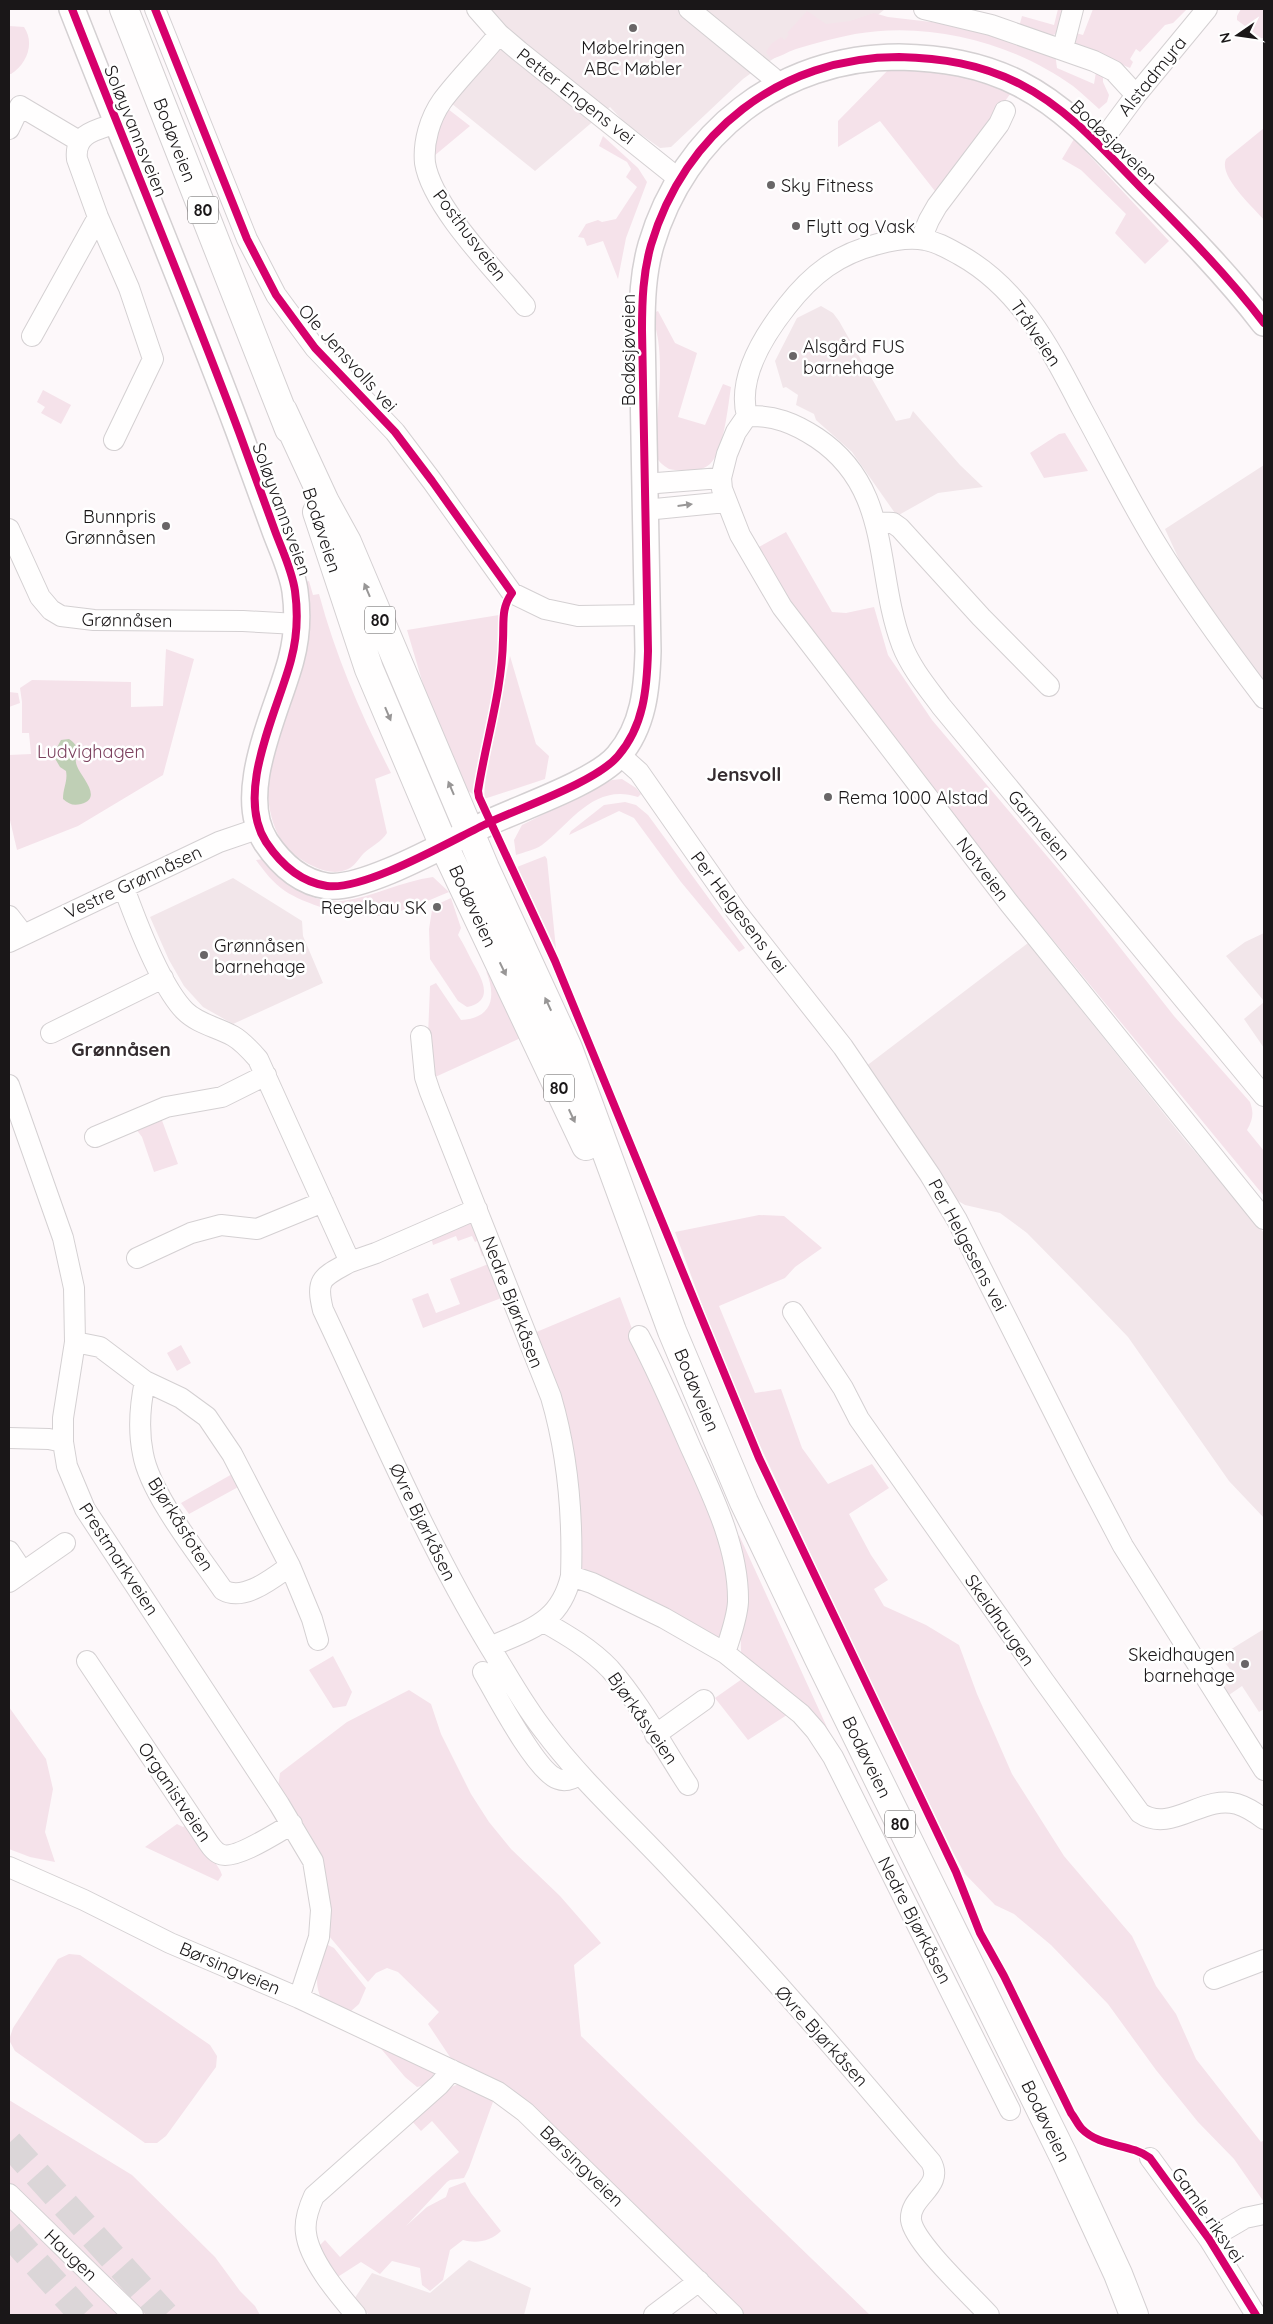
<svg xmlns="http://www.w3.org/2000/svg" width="1273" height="2324" font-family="Quicksand,sans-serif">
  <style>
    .built { fill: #f2e6ea }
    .green { fill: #f5e2ea }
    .water { fill: #bfcfb5 }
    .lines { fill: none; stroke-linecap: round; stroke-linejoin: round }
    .trunk-tunnel { stroke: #dbd6d8; stroke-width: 28; stroke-dasharray: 28 14; stroke-linecap: butt }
    .minor-casing { stroke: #d4d0d2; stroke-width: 22 }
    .tertiary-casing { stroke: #d4d0d2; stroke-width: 28 }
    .primary-casing { stroke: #d4d0d2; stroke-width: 30 }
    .minor { stroke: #fffefe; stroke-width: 20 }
    .tertiary { stroke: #fffefe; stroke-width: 25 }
    .primary { stroke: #fffefe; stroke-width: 28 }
    .cycleway-casing { stroke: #fff; stroke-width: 11 }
    .cycleway { stroke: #d6006c; stroke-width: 8 }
    .oneway { fill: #989696 }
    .poi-dot { fill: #696667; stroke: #fff; stroke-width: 2 }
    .labels { text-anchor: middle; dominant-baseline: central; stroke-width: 5; stroke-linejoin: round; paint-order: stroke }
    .shield { fill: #fff; stroke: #5f5d5d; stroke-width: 1 }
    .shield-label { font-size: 16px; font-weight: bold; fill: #1a1718 }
    .poi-label { font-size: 18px; fill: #1a1718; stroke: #fff; text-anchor: start }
    .street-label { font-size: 18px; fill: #1a1718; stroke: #fff }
    .park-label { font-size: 18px; fill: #7c415e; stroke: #fff }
    .neighbourhood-label { font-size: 19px; font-weight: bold; fill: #342c2f; stroke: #fff }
  </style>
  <rect width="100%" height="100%" fill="#fdf8fa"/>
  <path class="built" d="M488,9H885L868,23L816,32L754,71L743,79L671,147L660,148L625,123L610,107L535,171L451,103L510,33Z
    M821,306L833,313L839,321L896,421L910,418L913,411L960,465L983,487L938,493L897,516L852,452L816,420L814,414L796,405L798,395L786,387L783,388L775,361L797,318Z
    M1264,465V685L1188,579L1165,529Z
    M233,878L302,921L303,936L323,983L233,1024L203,1007L184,986L169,960L150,917Z
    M1264,933V1001L1226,956L1245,942Z
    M1028,943L1185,1140L1264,1233V1518L1229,1481L1128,1337L1081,1288L1027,1233L1015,1224L1000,1213L965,1205L955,1199L865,1067Z
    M1264,1002V1048L1244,1019Z
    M1264,1629V1709L1259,1712L1242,1686L1229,1695L1220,1681L1232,1672L1220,1656Z
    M469,2260L531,2288L524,2315H369L354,2299L372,2273L430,2293Z"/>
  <path class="green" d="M1058,9H1068L1062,31L1051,36L1019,27L1022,16L1054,25Z
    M1093,9H1187L1173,23L1165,25L1140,52L1136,49L1130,59L1133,62L1130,68L1077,46L1074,43L1076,33L1083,35Z
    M1241,9H1264V38H1261L1237,20V16Z
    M807,11L826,24L850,21L874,13L888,17L966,26L1055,53L1057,68L1094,84L1096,72L1103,74V82L1109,95L1107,102L1099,109C1090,101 1082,93 1073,86C1012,42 929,21 855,34C835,38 815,43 796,49C787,52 780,57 771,59L766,52L771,44L781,37L785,40L789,34L787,33Z
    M9,26L24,27C35,43 27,64 11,74H9Z
    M892,66L945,70L1013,90L938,195L880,121L838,147V121Z
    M448,109L470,126L434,156C431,139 441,124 448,109Z
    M1264,128V220C1253,207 1218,176 1226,159Z
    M603,136L638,168L647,182L626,238L618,279L603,241L587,246L584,238L578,237L586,224L598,220L602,222L616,219L637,187L626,177L631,169L627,162L599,146Z
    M1074,139L1169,241L1145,264L1115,233L1126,214L1081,170L1062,159Z
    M658,311L675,343L697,353L678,417L705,425L723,384L731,387C728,405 724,452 710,464C700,473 681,471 669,469C664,466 658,462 656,455C653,446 656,435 657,425C659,390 665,347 651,314Z
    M43,390L71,405L61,424L41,413L45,407L37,402Z
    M1065,433L1088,471L1044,478L1030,453L1059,434Z
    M786,532L832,612L846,613L874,607L888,655L932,720L1063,875L1174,1016L1250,1102C1254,1113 1253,1119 1247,1130L1264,1151V1196L1021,901L796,610L757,548Z
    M309,581L313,595L319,594C336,657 361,715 391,773L375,779L387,833C381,842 372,846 364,853C359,858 355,866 348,869C338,874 325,872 315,867C277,850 269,822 267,783L300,584Z
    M499,615V656L496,684L473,794L466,790L428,701L407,630Z
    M166,649L194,659L163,775L78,826L17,850L9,816V755L31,754L29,733H22V702L20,688L32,680L131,682V707L163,706Z
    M510,656L536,744L549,756L545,779L484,799L486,772Z
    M9,692L18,693L20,703L9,707Z
    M622,779L636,788L641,794L638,797C594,783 572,822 542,845C535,850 524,852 516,855L514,840L522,825L612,780Z
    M625,802L636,805L648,815L745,948L739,952L681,882L634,818L619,811L569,835L571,831L604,805Z
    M545,856L547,859L556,949L517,867Z
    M263,859C281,882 310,904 342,901C373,897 402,881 433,877L449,892C427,901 400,914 376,916C351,918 306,905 285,891C273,883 264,871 256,860Z
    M451,898L461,928L458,935C464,944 468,954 473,963C482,979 495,1001 467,1007L458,1001L430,959L429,929L432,910L438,904Z
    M486,971L502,990L523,1037L433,1078L428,1036L430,986L436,983L461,1020C494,1018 496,995 486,971Z
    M160,1115L178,1164L154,1172L142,1137L133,1125Z
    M759,1215L784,1216L822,1248L795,1267L785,1278L719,1306L755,1393L781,1389L802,1448L828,1484L872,1464L889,1488L849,1514L871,1555L888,1580L874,1589L884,1606L926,1625L959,1645L977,1694L1012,1774L1064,1856L1132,1936L1156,1986L1176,2014L1196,2059L1261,2142L1264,2140V2202L1234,2159L1198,2122L1156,2070L1108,2004L1051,1945L1014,1914L995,1905L965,1874L954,1854L862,1665L751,1426L712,1332L675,1232Z
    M471,1221L487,1254L482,1256L477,1241L475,1242L472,1236L458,1241L456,1236L433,1245L431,1237Z
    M491,1263L504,1297L423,1328L412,1299L428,1293L436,1313L460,1304L450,1279Z
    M620,1297L640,1350L709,1506L726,1564L731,1593L718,1644L579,1573L534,1333Z
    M181,1345L191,1363L177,1371L167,1353Z
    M234,1473L240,1486L189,1514L181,1503Z
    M739,1535L831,1736L741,1654Z
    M333,1656L352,1692L346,1706L333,1708L309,1670Z
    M742,1679L790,1713L748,1740L715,1698Z
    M409,1690L431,1704L441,1734L471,1794L489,1822L511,1849L560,1896L601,1943L574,1965L581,2036L870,2315H743L671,2243L452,2060L428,2024L439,2012L398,1972L387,1968L376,1973L368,1982L329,1936C332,1908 328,1875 317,1849C308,1827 291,1807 278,1787L280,1773L347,1722Z
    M9,1707L46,1759L53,1789L45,1832L55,1862L30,1857L9,1849Z
    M189,1823L220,1870L222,1875L218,1881L145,1847L177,1824L183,1827Z
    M326,1944L334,1948L366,1988L359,2004L350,2012L323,2002C311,1980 320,1966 326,1944Z
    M69,1954L80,1955L210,2045L217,2056L216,2067L166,2136L157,2143H145L15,2051L9,2040L13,2028L58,1959Z
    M377,2044L434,2071L433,2077L426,2085L417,2087L405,2077Z
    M465,2083L494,2099L469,2168L464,2178L450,2180L447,2182L406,2226L427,2207L446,2197L449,2188L465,2182L471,2193L501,2231C491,2241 477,2244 463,2240L450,2250L443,2280L430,2291L422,2285L420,2268L392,2261L380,2274L361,2262L336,2278L315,2250L325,2240L340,2257L459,2152L432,2121L421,2131L410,2119C426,2105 443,2086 465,2083Z
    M9,2100L132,2175L215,2257L240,2291L255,2306L260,2315H9Z"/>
  <path class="water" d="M69,739C84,749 72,754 77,766C80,776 104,798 81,804C73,806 69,804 63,799C63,788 68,781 66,771L60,767L53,755L61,740Z"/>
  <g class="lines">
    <path class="trunk-tunnel" d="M9,2143L165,2315
      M9,2233L83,2315"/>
    <defs>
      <path id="minor" d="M155,9L247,239L276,295L315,348L395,432L432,481L512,593L545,609L578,616L648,615
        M477,9L499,34L519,51L679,179
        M689,9L772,77L778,86
        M924,9L991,25L1094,61L1114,71L1136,95
        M499,34C481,57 459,78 442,101C430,118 423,142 425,163C432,207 496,271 525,306
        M1063,48L1073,9
        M9,129L20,106L79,141
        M1099,145L1136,95L1207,9
        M921,239L929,220L937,206L999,124L1005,111
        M32,336L98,217
        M747,416C737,378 764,335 787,306C812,274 838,254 878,244C893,240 909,237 925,240C938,242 949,249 960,255C1021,289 1051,350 1082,409C1106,453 1129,499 1155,542C1188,596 1226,648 1264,698
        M114,440L153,359L129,288L98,217L77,159C74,133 96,130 117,123
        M644,484L721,478
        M645,510L726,502
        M876,522L893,523L900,528L981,617L1049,686
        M9,529L40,597L51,610L61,616L94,620L243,621L297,624
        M620,755L639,772L736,911L843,1047L930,1175L957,1220L1083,1470L1123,1546L1264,1770
        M124,888C136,921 161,987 185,1011C198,1024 217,1027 233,1036C242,1041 251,1051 258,1059L350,1262C323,1277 315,1278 323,1310C377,1424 425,1540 490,1647C508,1676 524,1706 545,1732C584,1784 634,1828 678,1876C766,1968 849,2065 931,2162C945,2187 909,2196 911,2220C914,2243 972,2296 989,2315
        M9,916L23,934
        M9,942L219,842L260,828
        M51,1033L163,978
        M421,1036L425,1077L430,1092L551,1397C568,1455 573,1516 571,1576
        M9,1085L63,1238L74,1288L75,1342L63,1418V1442L67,1466L85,1509L279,1804L313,1861L321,1910L319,1937L299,1998
        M1264,1096L941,706C927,687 911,668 902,645C874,571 893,489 817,438C794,423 774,415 747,416L736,432L727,454L721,478L722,489L740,535L782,607L1009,903L1264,1219
        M95,1137L166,1107L222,1097L266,1075
        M137,1258L191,1233L221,1225L257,1229L323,1202
        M350,1262L376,1253L477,1209
        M793,1312L843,1388L859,1419L1044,1681L1140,1813C1171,1834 1203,1794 1237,1804C1247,1807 1256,1813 1264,1819
        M639,1336C658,1372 674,1409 690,1446C712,1494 739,1548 738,1602C737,1619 730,1637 725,1653
        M75,1342L100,1347L145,1381L181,1398L207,1417L232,1454L290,1566L312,1619L318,1640
        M145,1381C140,1405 138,1430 143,1454C150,1494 199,1555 223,1590C244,1602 273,1578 290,1566
        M9,1438L49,1439L63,1442
        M9,1551L23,1572
        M9,1582L65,1543
        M544,1622C567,1635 591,1649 610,1669C640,1703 663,1747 688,1785
        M490,1647C530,1629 560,1623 571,1576L592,1583L664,1618L725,1653L801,1714L816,1731L833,1757L1010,2110
        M87,1661L204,1836C208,1842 213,1851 220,1854C234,1861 278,1832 292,1824
        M483,1672C495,1693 537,1773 558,1779C566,1782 573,1779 580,1774
        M655,1735L704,1700
        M9,1867L84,1900L170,1943L299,1998L498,2092L525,2112L733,2315
        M1214,1979L1264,1960
        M1150,2158L1209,2239L1256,2315
        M9,2194L133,2315
        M1209,2239L1245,2218L1264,2214
        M356,2315C339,2295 309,2260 306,2233C304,2220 309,2207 314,2196L439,2085L452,2070
        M654,2315L699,2281"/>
      <path id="tertiary" d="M72,9C127,150 186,290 239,432C251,465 263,498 275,531C282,550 292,570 295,591C298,613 297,638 291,660C278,710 234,793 266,842C280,863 300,882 327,886C365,891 452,840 488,823C522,807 596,782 618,756C644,726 647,688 648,651L642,330C642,301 643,273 651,245C684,133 780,57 899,57C941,58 981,64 1020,84C1067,108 1104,150 1141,188C1184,231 1227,275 1264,323"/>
      <path id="primary" d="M124,9L289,429
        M283,411L325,502L347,542L485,868L568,1048L672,1331L744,1502L819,1659L1064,2157L1118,2274L1134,2315
        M317,512L369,669L444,846L586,1146"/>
    </defs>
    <use href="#minor" class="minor-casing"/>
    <use href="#tertiary" class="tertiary-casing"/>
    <use href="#primary" class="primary-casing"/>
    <use href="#minor" class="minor"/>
    <use href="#tertiary" class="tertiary"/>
    <use href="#primary" class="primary"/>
    <defs>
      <path id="cycleway" d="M72,9C127,150 186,290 239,432C251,465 263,498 275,531C282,550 292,570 295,591C298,613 297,638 291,660C278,710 234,793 266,842C280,863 300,882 327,886C365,891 452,840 488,823C522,807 596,782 618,756C644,726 647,688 648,651L642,330C642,301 643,273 651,245C684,133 780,57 899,57C941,58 981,64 1020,84C1067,108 1104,150 1141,188C1184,231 1227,275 1264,323
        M155,9L247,239L276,295L315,348L395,432L432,481L512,593C501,608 504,622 503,640C502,691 486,740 478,791L479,797L555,961L759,1458L956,1872L980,1933L1004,1976L1071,2113C1075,2118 1078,2125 1082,2129C1101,2148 1130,2143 1150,2158L1209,2239L1256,2315"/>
    </defs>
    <use href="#cycleway" class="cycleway-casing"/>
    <use href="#cycleway" class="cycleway"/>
  </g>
  <defs><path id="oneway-solid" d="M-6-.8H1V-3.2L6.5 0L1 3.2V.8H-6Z" transform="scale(1.25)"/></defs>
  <g class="oneway">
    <use href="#oneway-solid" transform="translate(685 505) rotate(-7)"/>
    <use href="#oneway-solid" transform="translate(367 590) rotate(-113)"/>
    <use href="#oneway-solid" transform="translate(388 714) rotate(67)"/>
    <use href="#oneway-solid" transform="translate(451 788) rotate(-113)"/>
    <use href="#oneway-solid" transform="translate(503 969) rotate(64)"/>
    <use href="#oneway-solid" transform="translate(548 1004) rotate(-115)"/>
    <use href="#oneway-solid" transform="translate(572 1116) rotate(65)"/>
  </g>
  <g class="poi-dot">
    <circle cx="633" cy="28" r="5"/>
    <circle cx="771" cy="185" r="5"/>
    <circle cx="796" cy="226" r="5"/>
    <circle cx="793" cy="356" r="5"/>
    <circle cx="166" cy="526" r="5"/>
    <circle cx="828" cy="797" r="5"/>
    <circle cx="437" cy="907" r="5"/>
    <circle cx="204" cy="955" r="5"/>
    <circle cx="1245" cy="1664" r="5"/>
  </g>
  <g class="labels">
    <g class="shield">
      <rect x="188" y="196.5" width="30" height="27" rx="4"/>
      <rect x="365" y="606.5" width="30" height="27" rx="4"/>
      <rect x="544" y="1074.5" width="30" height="27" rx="4"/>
      <rect x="885" y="1810.5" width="30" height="27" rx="4"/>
    </g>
    <g class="shield-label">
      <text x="203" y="210">80</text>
      <text x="380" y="620">80</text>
      <text x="559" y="1088">80</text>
      <text x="900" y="1824">80</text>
    </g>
    <g class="poi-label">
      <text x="633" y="47" text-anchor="middle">Møbelringen<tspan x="633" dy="21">ABC Møbler</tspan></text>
      <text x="781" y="185">Sky Fitness</text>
      <text x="806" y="226">Flytt og Vask</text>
      <text x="803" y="346">Alsgård FUS<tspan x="803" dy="21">barnehage</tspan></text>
      <text x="156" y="516" text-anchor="end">Bunnpris<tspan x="156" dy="21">Grønnåsen</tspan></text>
      <text x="838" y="797">Rema 1000 Alstad</text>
      <text x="427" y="907" text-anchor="end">Regelbau SK</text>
      <text x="214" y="945">Grønnåsen<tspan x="214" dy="21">barnehage</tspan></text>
      <text x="1235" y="1654" text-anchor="end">Skeidhaugen<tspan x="1235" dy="21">barnehage</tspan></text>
    </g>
    <g class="street-label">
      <text transform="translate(1152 76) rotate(-51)">Alstadmyra</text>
      <text transform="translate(576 96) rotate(38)">Petter Engens vei</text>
      <text transform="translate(136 131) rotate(68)">Soløyvannsveien</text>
      <text transform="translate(175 140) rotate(69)">Bodøveien</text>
      <text transform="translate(1114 142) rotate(44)">Bodøsjøveien</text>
      <text transform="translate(470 235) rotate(53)">Posthusveien</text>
      <text transform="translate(1036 333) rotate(56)">Trålveien</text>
      <text transform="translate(628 350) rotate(-90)">Bodøsjøveien</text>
      <text transform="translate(348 358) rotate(48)">Ole Jensvolls vei</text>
      <text transform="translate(282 509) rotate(70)">Soløyvannsveien</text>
      <text transform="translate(322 530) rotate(72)">Bodøveien</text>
      <text transform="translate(127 620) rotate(1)">Grønnåsen</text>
      <text transform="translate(1039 825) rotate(50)">Garnveien</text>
      <text transform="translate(983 869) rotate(53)">Notveien</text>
      <text transform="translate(133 882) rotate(-25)">Vestre Grønnåsen</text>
      <text transform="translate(473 906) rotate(65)">Bodøveien</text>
      <text transform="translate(739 912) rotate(53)">Per Helgesens vei</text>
      <text transform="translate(968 1245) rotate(62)">Per Helgesens vei</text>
      <text transform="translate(513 1302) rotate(69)">Nedre Bjørkåsen</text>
      <text transform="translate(697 1390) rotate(67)">Bodøveien</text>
      <text transform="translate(423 1522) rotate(64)">Øvre Bjørkåsen</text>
      <text transform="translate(181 1524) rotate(58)">Bjørkåsfoten</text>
      <text transform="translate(119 1559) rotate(57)">Prestmarkveien</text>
      <text transform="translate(1000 1620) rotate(55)">Skeidhaugen</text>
      <text transform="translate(643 1718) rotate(55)">Bjørkåsveien</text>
      <text transform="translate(867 1757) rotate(64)">Bodøveien</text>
      <text transform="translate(175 1792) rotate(56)">Organistveien</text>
      <text transform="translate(915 1920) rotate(63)">Nedre Bjørkåsen</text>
      <text transform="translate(230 1968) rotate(23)">Børsingveien</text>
      <text transform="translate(822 2036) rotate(48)">Øvre Bjørkåsen</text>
      <text transform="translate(1046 2121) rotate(64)">Bodøveien</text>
      <text transform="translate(582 2166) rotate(44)">Børsingveien</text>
      <text transform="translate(1208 2215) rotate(55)">Gamle riksvei</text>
      <text transform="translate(71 2255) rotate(44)">Haugen</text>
    </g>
    <g class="park-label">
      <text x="91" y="751">Ludvighagen</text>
    </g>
    <g class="neighbourhood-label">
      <text x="744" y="774">Jensvoll</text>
      <text x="121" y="1049">Grønnåsen</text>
    </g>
  </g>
  <rect width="1273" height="2324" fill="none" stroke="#1a1718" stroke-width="20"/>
  <g transform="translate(1238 35) rotate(257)" stroke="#ffffff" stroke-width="4" paint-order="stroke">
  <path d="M0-4L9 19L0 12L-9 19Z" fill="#1a1718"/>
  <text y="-8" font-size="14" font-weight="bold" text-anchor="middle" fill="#1a1718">N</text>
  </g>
</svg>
